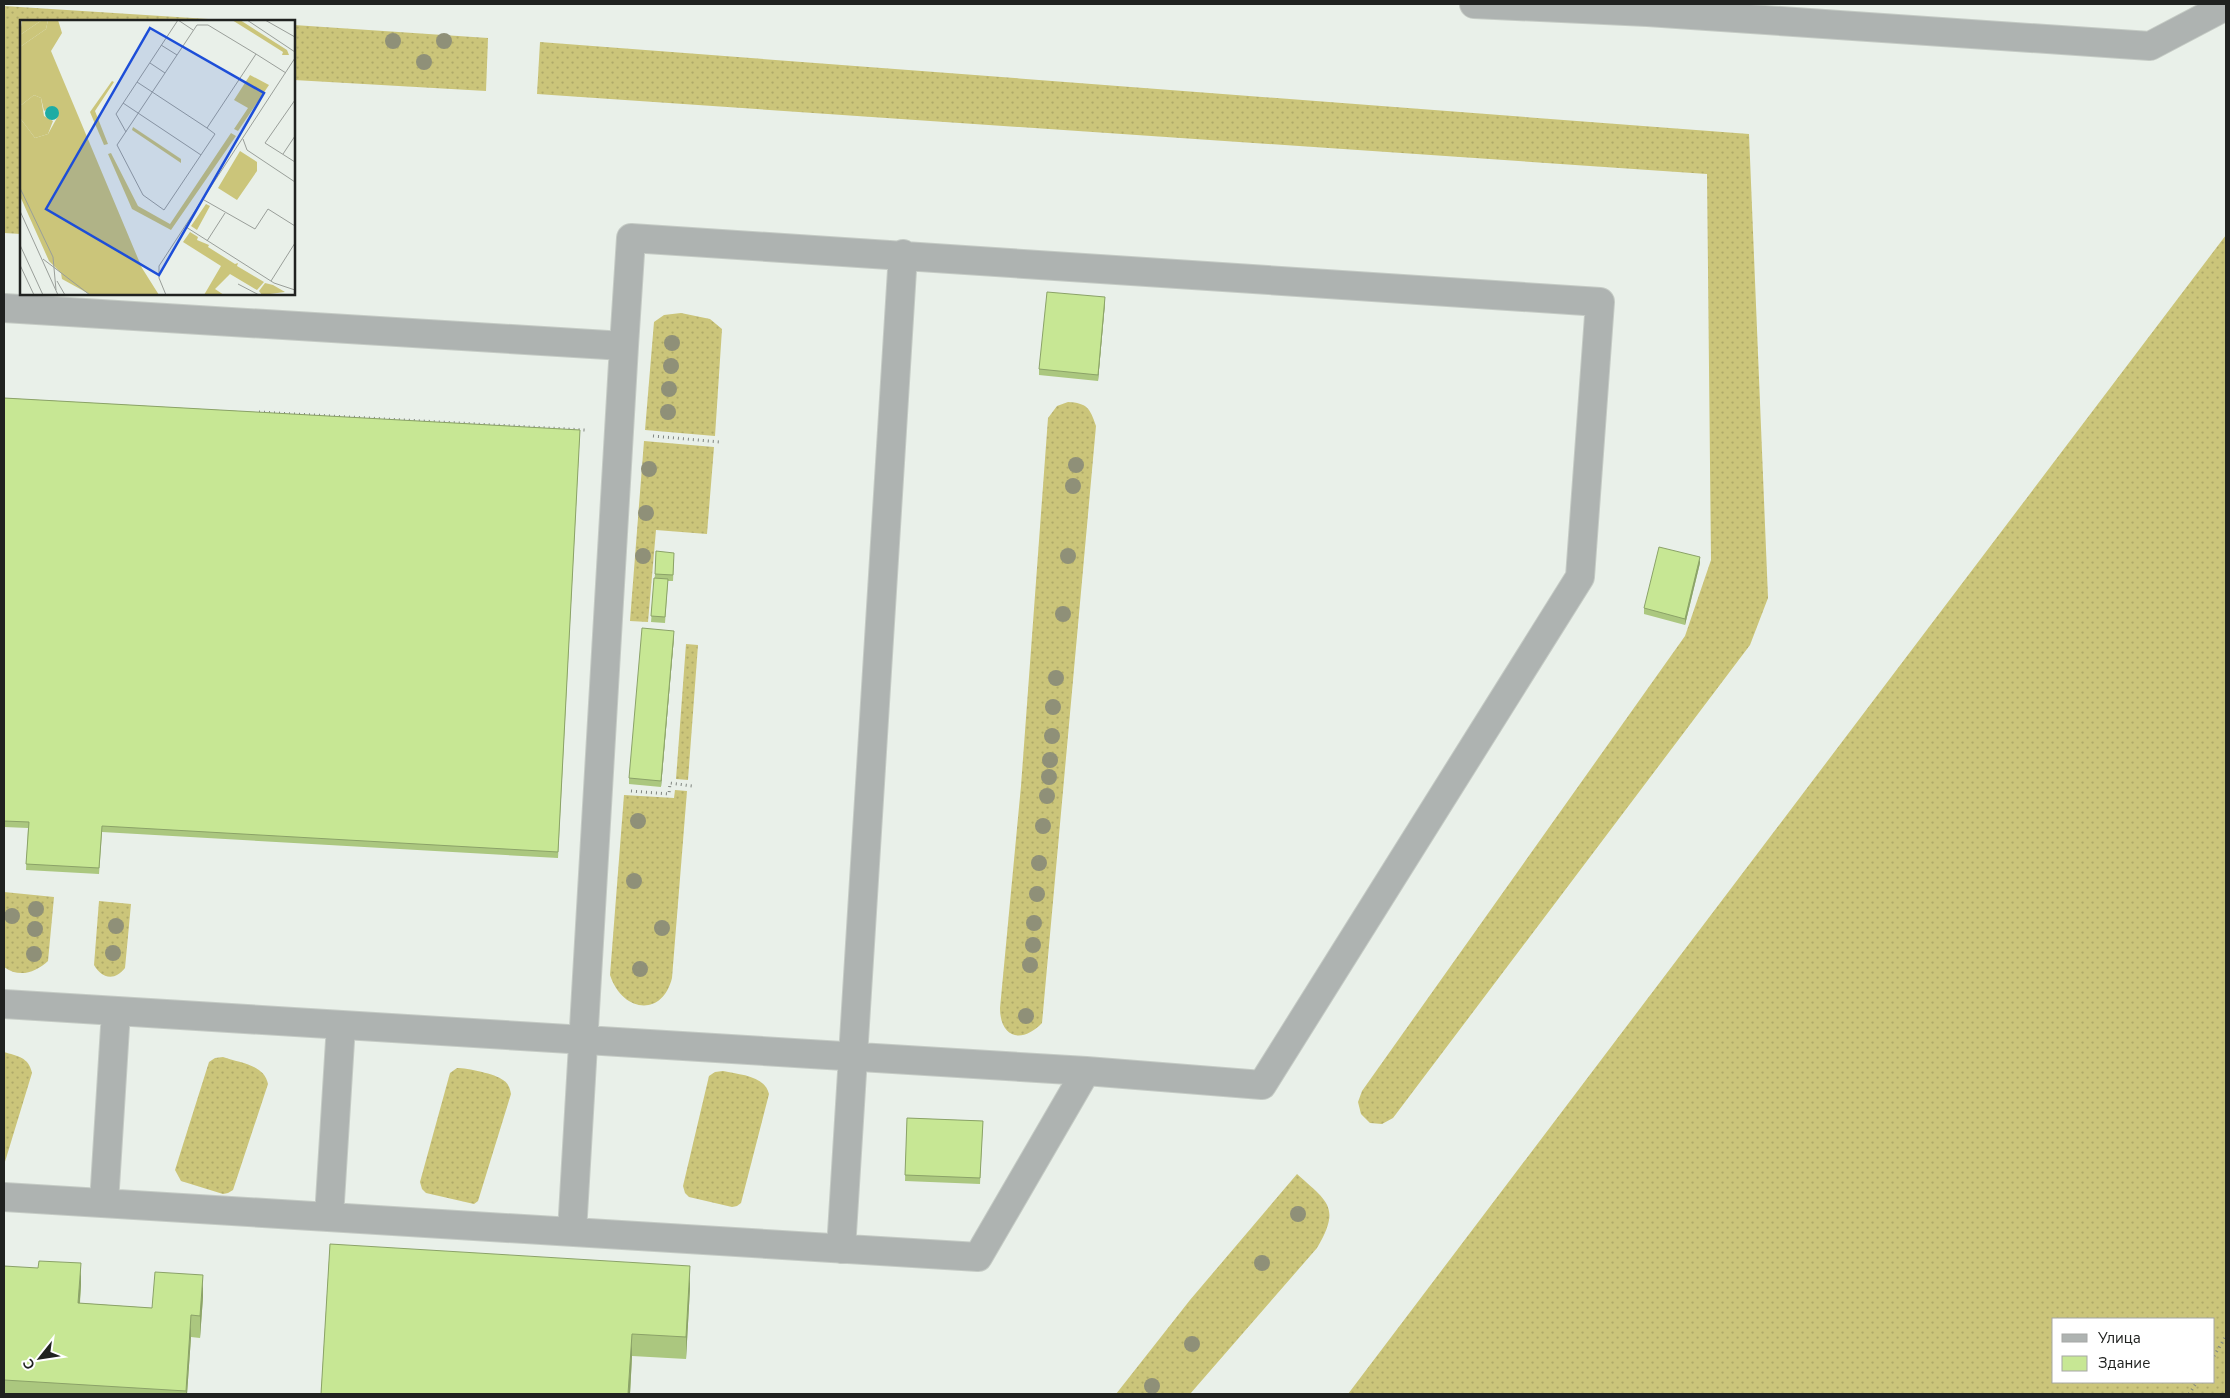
<svg xmlns="http://www.w3.org/2000/svg" width="2230" height="1398" font-family="'Nunito Sans',sans-serif">
  <style>
    .grass { fill: url(#grass-dots); fill-rule: evenodd }
    .lines { fill: none; stroke-linecap: round; stroke-linejoin: round }
    .minor-casing { stroke: #c5cbc5; stroke-width: 30 }
    .path { stroke: #7f847f; stroke-width: 3; stroke-dasharray: 1 4; stroke-linecap: butt }
    .minor { stroke: #aeb3b1; stroke-width: 28 }
    .tree { fill: #8f9078 }
    .wall { fill: #abc77f }
    .shaded-wall { fill: #8ba268 }
    .building { fill: #c7e794; stroke: #8ba268 }
    .inset-road { fill: none; stroke: #999e99; stroke-width: 1 }
    .view { fill: #1d4ed8; fill-opacity: 0.15; stroke: #1d4ed8; stroke-width: 2.5 }
    .inset-edge { fill: none; stroke: #202220; stroke-width: 2.5 }
  </style>
  <defs>
    <pattern id="grass-dots" width="8" height="8" patternUnits="userSpaceOnUse" patternTransform="scale(1.25)"><rect width="8" height="8" fill="#cbc57a"/><path d="M2 2h.1M6 6h.1" fill="none" stroke="#aea969" stroke-width="1.8" stroke-linecap="round"/></pattern>
  </defs>
  <rect width="100%" height="100%" fill="#e9f0e9"/>
  <path class="grass" d="M4,6L224,20L245,21H21V234L4,233Z
    M294,25L488,38L486,91L294,80Z
    M540,42L1749,134L1768,598L1750,645L1393,1118L1382,1124L1370,1123L1361,1114L1358,1102L1362,1091L1685,636L1711,560L1707,174L537,94Z
    M2226,235V1394H1348ZM2054,1319H2214V1382H2054Z
    M681,313L710,319L722,329L715,436L645,430L654,322L664,315Z
    M1068,402C1087,403 1090,408 1096,426L1042,1023C1022,1044 1000,1038 1000,1008L1021,786L1048,418L1057,406Z
    M644,441L714,447L707,534L656,530L648,622L630,621Z
    M686,644L698,645L688,780L676,779Z
    M675,790L687,791L672,978C662,1018 622,1012 610,975L624,795L674,798Z
    M4,892L54,897L48,961C35,973 19,978 4,967Z
    M99,901L131,904L125,968C115,981 102,979 94,965Z
    M4,1052C17,1056 29,1057 32,1073L4,1165Z
    M223,1057C239,1063 264,1064 268,1084L233,1190L228,1193L223,1194L181,1181L175,1170L209,1062L215,1058Z
    M457,1068C467,1068 496,1074 503,1080C508,1083 510,1088 511,1094L478,1201L474,1204L426,1193L422,1189L420,1182L450,1073Z
    M723,1071C740,1075 764,1075 769,1094L741,1203L737,1206L732,1207L689,1197L685,1193L683,1186L709,1076L715,1072Z
    M1297,1174C1328,1202 1341,1207 1317,1248L1190,1394H1116L1190,1300Z"/>
  <g class="lines">
    <defs>
      <path id="minor" d="M1474,4L1647,12L2150,46L2226,6
        M4,308L624,346L631,238L1600,302L1580,577L1262,1085L1086,1071L4,1004
        M4,1197L978,1257L1086,1071
        M104,1203L116,1011
        M329,1217L341,1025
        M572,1232L624,346
        M841,1249L903,254"/>
    </defs>
    <use href="#minor" class="minor-casing"/>
    <path class="path" d="M259,412L585,430
      M653,436L720,442
      M631,791L669,794L670,783L692,786
      M2214,1356L2226,1336
      M2189,1394L2197,1382"/>
    <use href="#minor" class="minor"/>
  </g>
  <g class="tree">
    <circle cx="393" cy="41" r="8"/>
    <circle cx="444" cy="41" r="8"/>
    <circle cx="424" cy="62" r="8"/>
    <circle cx="672" cy="343" r="8"/>
    <circle cx="671" cy="366" r="8"/>
    <circle cx="669" cy="389" r="8"/>
    <circle cx="668" cy="412" r="8"/>
    <circle cx="1076" cy="465" r="8"/>
    <circle cx="649" cy="469" r="8"/>
    <circle cx="1073" cy="486" r="8"/>
    <circle cx="646" cy="513" r="8"/>
    <circle cx="643" cy="556" r="8"/>
    <circle cx="1068" cy="556" r="8"/>
    <circle cx="1063" cy="614" r="8"/>
    <circle cx="1056" cy="678" r="8"/>
    <circle cx="1053" cy="707" r="8"/>
    <circle cx="1052" cy="736" r="8"/>
    <circle cx="1050" cy="760" r="8"/>
    <circle cx="1049" cy="777" r="8"/>
    <circle cx="1047" cy="796" r="8"/>
    <circle cx="638" cy="821" r="8"/>
    <circle cx="1043" cy="826" r="8"/>
    <circle cx="1039" cy="863" r="8"/>
    <circle cx="634" cy="881" r="8"/>
    <circle cx="1037" cy="894" r="8"/>
    <circle cx="36" cy="909" r="8"/>
    <circle cx="12" cy="916" r="8"/>
    <circle cx="1034" cy="923" r="8"/>
    <circle cx="116" cy="926" r="8"/>
    <circle cx="662" cy="928" r="8"/>
    <circle cx="35" cy="929" r="8"/>
    <circle cx="1033" cy="945" r="8"/>
    <circle cx="113" cy="953" r="8"/>
    <circle cx="34" cy="954" r="8"/>
    <circle cx="1030" cy="965" r="8"/>
    <circle cx="640" cy="969" r="8"/>
    <circle cx="1026" cy="1016" r="8"/>
    <circle cx="1298" cy="1214" r="8"/>
    <circle cx="1262" cy="1263" r="8"/>
    <circle cx="1192" cy="1344" r="8"/>
    <circle cx="1152" cy="1386" r="8"/>
  </g>
  <path class="wall" d="M1105,303L1098,381L1039,375V369Z
    M4,398L580,430L558,858L102,832L99,874L26,870L28,828L4,827Z
    M674,559L673,581H668L665,623L651,622L655,574Z
    M1700,563L1685,625L1644,614V608Z
    M674,637L661,787L629,784V778Z
    M907,1118L983,1121L980,1184L905,1181Z
    M330,1244L690,1288L686,1359L632,1356L630,1394H321Z
    M4,1266L81,1285L80,1303L152,1308L203,1297L200,1338L191,1337L187,1394H4Z"/>
  <path class="shaded-wall" d="M1105,297V303L1098,381V375Z
    M1700,557V563L1685,625V619Z
    M674,631V637L661,787V781Z
    M81,1263V1285L78,1325V1303Z
    M690,1266V1288L686,1359V1337Z
    M203,1275V1297L200,1338V1316Z
    M191,1315V1337L187,1394H186Z
    M632,1334V1356L630,1394H628Z"/>
  <path class="building" d="M1047,292L1105,297L1098,375L1039,369Z
    M4,398L580,430L558,852L102,826L99,868L26,864L29,822L4,821Z
    M1659,547L1700,557L1685,619L1644,608Z
    M656,551L674,553L673,575L655,574Z
    M654,578L668,579L665,617L651,616Z
    M642,628L674,631L661,781L629,778Z
    M907,1118L983,1121L980,1178L905,1175Z
    M330,1244L690,1266L686,1337L632,1334L628,1394H321Z
    M39,1261L81,1263L78,1303L152,1308L155,1272L203,1275L200,1316L191,1315L186,1391L4,1380V1266L38,1268Z"/>
  <g transform="translate(20 20)">
    <rect width="275" height="275" fill="#e9f0e9"/>
    <path d="M2,0H22L0,15ZM28,0H38L42,13L31,31L122,248L139,275H71L42,259L41,253L29,241L0,176V98L15,118L28,114L38,96L32,86L24,91L21,78L14,75L0,86V27L26,9ZM212,0H220L267,30L269,35H262L263,32ZM230,55L249,65L218,111L214,109L228,88L214,80ZM92,61L94,62L75,91L88,124L84,125L70,92ZM113,107L161,139V143L112,110ZM211,113L216,116L151,210L112,189L88,134L91,133L118,186L150,204ZM220,131L237,142V151L217,180L198,168ZM186,184L190,186L177,210L171,206ZM170,212L178,217L177,220L189,225L188,227L215,244L218,243L217,246L244,262L237,270L210,254L195,269L204,275H184L201,246L163,222ZM245,263L253,265L265,272L242,275L239,271Z" fill="#cbc57a"/>
    <path d="M22,0H28L26,9L0,27V15ZM14,75L21,78L24,96L33,101L28,114L15,118L0,98V86Z" fill="#cbc57a"/>
    <path d="M25 93a7 7 0 1 1 14 0a7 7 0 1 1-14 0Z" fill="#1eaca4"/>
    <path class="inset-road" d="M158,0L173,10M227,0L275,32M245,0L275,17M141,25L157,35M236,34L188,5H177L97,125L123,175L144,190L195,114L187,108L236,34L266,53M130,43L145,53M117,62L187,108M275,80L245,123L275,142M103,83L181,135M106,112L96,94L158,0M223,119L227,130L275,162M263,134L275,116M0,168L33,237L36,270M184,180L235,209L248,189L275,206M0,191L38,275M166,207L254,263L275,270M187,221L205,193M0,225L23,275M23,239L70,275M0,245L14,275M37,261L45,275M251,261L275,223M218,264L239,275M146,275L139,258V246L275,38"/>
    <path class="view" d="M130,8L244,73L139,255L26,189Z"/>
    <rect width="275" height="275" class="inset-edge"/>
  </g>
  <rect width="2230" height="1398" fill="none" stroke="#202220" stroke-width="10"/>
  <rect x="2052" y="1318" width="162" height="65" fill="#ffffff" stroke="#a6a7a6"/>
  <rect x="2062" y="1334" width="25" height="8" fill="#aeb3b1" stroke="#a6a7a6"/>
  <text x="2098" y="1343" font-size="15" fill="#202220">Улица</text>
  <rect x="2062" y="1356" width="25" height="15" fill="#c7e794" stroke="#a6a7a6"/>
  <text x="2098" y="1368" font-size="15" fill="#202220">Здание</text>
  <g transform="translate(40 1358) rotate(240)" stroke="#ffffff" stroke-width="4" paint-order="stroke">
  <path d="M0-4L9 19L0 12L-9 19Z" fill="#202220"/>
  <text y="-8" font-size="14" font-weight="bold" text-anchor="middle" fill="#202220">С</text>
  </g>
</svg>
